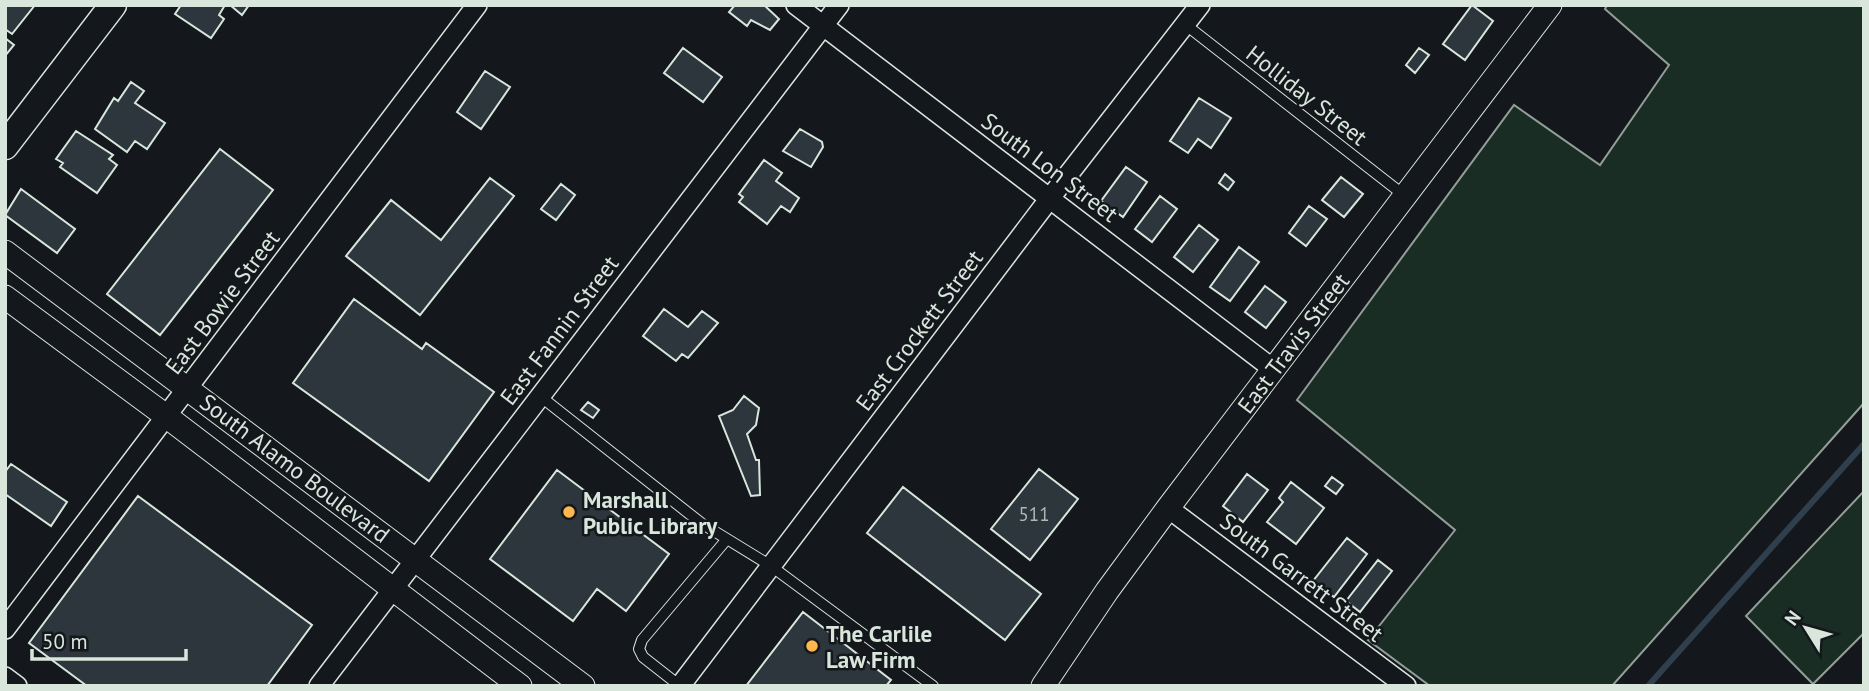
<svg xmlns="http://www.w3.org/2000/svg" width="1869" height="691" font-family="'PT Sans',sans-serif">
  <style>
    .green { fill: #1a2d24; stroke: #939e99; stroke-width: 2 }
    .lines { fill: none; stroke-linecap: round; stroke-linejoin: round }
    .stream { stroke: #2f3f4d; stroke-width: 6 }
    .building { fill: #2c363c; stroke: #d8e6dc; stroke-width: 2 }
    .service-casing { stroke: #d8e6dc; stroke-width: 12 }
    .minor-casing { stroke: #d8e6dc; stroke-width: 22 }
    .tertiary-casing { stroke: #d8e6dc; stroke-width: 25 }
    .secondary-casing { stroke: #d8e6dc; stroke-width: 29 }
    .service { stroke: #14181c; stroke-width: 10 }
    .minor { stroke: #14181c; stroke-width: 19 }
    .tertiary { stroke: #14181c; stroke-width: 23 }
    .secondary { stroke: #14181c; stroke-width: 26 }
    .poi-dot { fill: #ffb74d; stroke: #14181c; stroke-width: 2.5 }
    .labels { text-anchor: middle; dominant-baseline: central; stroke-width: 5; stroke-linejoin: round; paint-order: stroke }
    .number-label { font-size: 19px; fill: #adbab4 }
    .street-label { font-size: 23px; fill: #d8e6dc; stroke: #14181c }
    .poi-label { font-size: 23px; font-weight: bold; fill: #d8e6dc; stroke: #14181c; text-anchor: start }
  </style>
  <rect width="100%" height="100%" fill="#14181c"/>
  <path class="green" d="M1607,5H1864V403L1612,686H1430L1368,640L1455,530L1297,400L1514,105L1600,165L1669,65L1605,9Z
    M1864,491V633L1813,684L1746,616Z"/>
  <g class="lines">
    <path class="stream" d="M1648,686L1864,444"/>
  </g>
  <path class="building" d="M5,5H35L12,34L5,29Z
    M181,5H225L219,15L224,19L211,38L175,14Z
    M230,5H249L242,15Z
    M735,5H764L779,19L770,30L751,20L747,26L729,12Z
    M1472,5L1493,21L1465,60L1443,44Z
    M5,38L14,45L5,56Z
    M683,48L722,77L703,102L664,73Z
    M1419,48L1429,55L1415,73L1406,65Z
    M485,71L510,87L481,129L457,112Z
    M131,82L144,91L135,103L165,123L147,149L135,141L127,152L95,129L114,98L118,101Z
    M1199,98L1231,118L1211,148L1198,139L1188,153L1170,141Z
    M800,129L822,142L823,147L811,167L783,151Z
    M76,131L113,155L109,159L117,165L97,193L60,167L63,163L56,159Z
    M220,149L273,190L160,335L107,294Z
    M764,160L782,173L776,181L799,198L790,212L781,206L767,224L739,202L743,197L739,194Z
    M1126,167L1147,182L1123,217L1101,201Z
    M1225,174L1234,182L1228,190L1219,183Z
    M1341,177L1363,194L1344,217L1322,200Z
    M490,178L514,196L420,315L346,256L391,200L441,240Z
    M561,184L575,195L556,220L541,209Z
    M21,189L75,229L57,253L5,215Z
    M1160,196L1177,209L1152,242L1135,229Z
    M1309,206L1327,219L1306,246L1289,233Z
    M1199,225L1218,240L1193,272L1174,257Z
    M1239,247L1259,262L1230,301L1210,287Z
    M1265,286L1286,302L1266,328L1245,312Z
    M354,299L422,349L426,343L494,392L429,481L293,383Z
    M664,309L688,327L702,311L718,323L688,358L682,354L676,361L643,336Z
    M744,396L759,408L756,425L747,434L756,460H759L760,495L751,496L719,416L733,410Z
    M588,402L599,410L593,418L581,410Z
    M11,464L67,502L51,526L5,494V472Z
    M1039,469L1078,499L1030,560L991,529Z
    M557,470L669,554L626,611L597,589L573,621L490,559Z
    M1247,474L1268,490L1243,522L1223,506Z
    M1332,477L1343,485L1336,494L1325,486Z
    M1291,482L1324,508L1296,544L1267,522L1283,502L1279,498Z
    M903,487L1041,594L1005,640L867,533Z
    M138,496L312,625L267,686H87L29,643Z
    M1347,538L1367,554L1334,597L1313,581Z
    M1378,560L1392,571L1360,612L1346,601Z
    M803,612L891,680L886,686H746Z"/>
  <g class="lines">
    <defs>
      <path id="service" d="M1186,25L1405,196
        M540,396L701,523L771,566L933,686
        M680,686L643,657L639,649L642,640L727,539"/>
      <path id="minor" d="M796,5L1273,369
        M1168,508L1406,686
        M5,629L477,5
        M5,677L17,686
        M319,686L839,5
        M680,686L1050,198L1200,5"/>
      <path id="tertiary" d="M5,252L583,686
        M5,297L166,416L520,686
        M1043,686L1107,591L1168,508L1550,5"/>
      <path id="secondary" d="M5,146L113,5"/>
    </defs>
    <use href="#service" class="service-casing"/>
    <use href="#minor" class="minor-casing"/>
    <use href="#tertiary" class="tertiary-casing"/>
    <use href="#secondary" class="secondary-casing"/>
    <use href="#service" class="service"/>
    <use href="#minor" class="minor"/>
    <use href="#tertiary" class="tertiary"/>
    <use href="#secondary" class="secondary"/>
  </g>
  <g class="poi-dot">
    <circle cx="569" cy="512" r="7"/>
    <circle cx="812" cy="646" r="7"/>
  </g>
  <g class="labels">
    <g class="number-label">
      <text x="1034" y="514">511</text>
    </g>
    <g class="street-label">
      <text transform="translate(1307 95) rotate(38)">Holliday Street</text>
      <text transform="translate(1050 167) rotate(37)">South Lon Street</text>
      <text transform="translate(222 302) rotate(-53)">East Bowie Street</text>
      <text transform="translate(559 330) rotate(-53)">East Fannin Street</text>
      <text transform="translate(919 330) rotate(-53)">East Crockett Street</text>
      <text transform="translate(1293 343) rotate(-53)">East Travis Street</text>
      <text transform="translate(295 468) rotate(37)">South Alamo Boulevard</text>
      <text transform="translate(1302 577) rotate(37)">South Garrett Street</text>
    </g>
    <g class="poi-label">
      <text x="583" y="499">Marshall<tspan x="583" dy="26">Public Library</tspan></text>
      <text x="826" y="633">The Carlile<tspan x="826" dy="26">Law Firm</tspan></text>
    </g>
  </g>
  <rect width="1869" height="691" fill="none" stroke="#d8e6dc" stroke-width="14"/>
  <g transform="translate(1806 628) rotate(307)" stroke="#14181c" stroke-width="5" paint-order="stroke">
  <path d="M0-5L12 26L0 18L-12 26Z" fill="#d8e6dc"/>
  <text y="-10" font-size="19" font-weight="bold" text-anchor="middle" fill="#d8e6dc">N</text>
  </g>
  <path d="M32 649v10h154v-10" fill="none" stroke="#d8e6dc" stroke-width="3.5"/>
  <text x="42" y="649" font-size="21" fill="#d8e6dc" stroke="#14181c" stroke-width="5" paint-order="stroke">50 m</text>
</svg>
